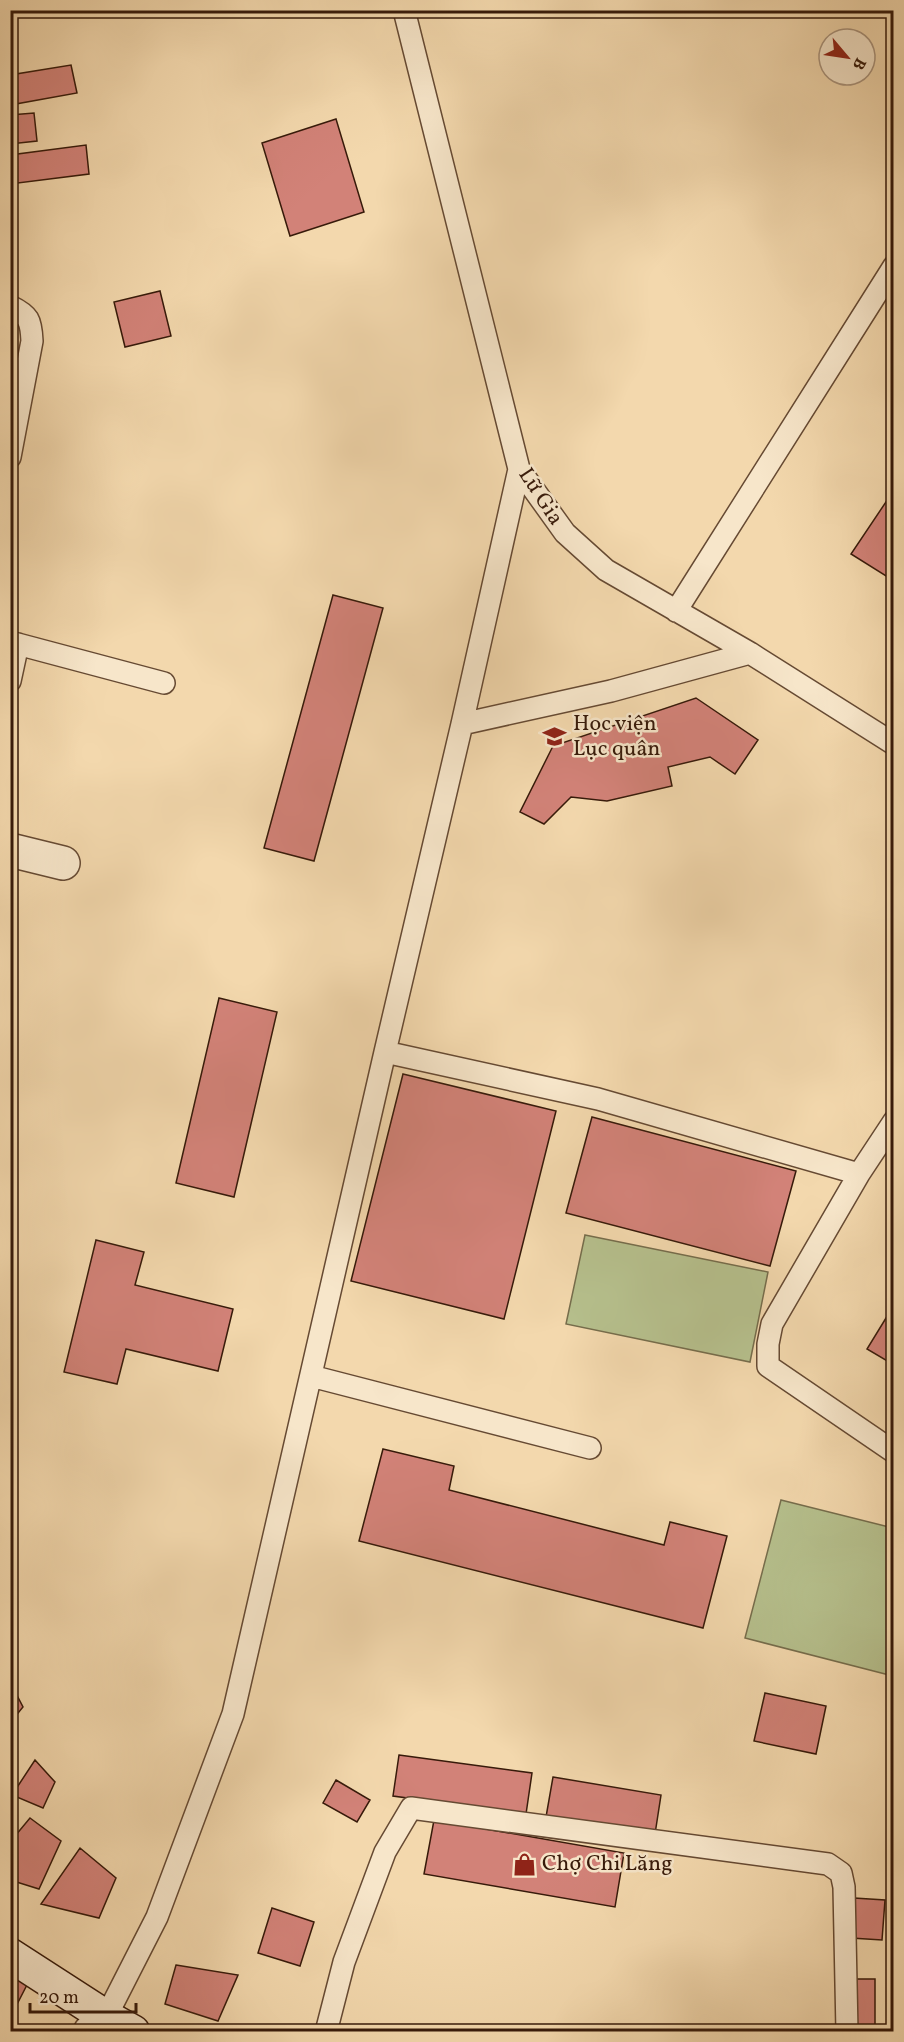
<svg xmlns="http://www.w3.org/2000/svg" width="904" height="2042" font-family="Vollkorn,serif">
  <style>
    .green { fill: #b6c08d; stroke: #766d4c; stroke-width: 1.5 }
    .building { fill: #d28278; stroke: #371a0a; stroke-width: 1.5 }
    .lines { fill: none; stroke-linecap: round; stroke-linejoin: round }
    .lane-casing { stroke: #664a33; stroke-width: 24 }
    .street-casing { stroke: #664a33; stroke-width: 36 }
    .secondary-casing { stroke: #371a0a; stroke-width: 36 }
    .lane { stroke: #f7e6ca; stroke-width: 21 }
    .street { stroke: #f7e6ca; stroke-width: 33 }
    .secondary { stroke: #f7e6ca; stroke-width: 33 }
    .labels { text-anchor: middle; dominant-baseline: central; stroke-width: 5; stroke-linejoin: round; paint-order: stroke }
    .street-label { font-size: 22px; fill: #371a0a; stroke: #f7e6ca }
    .poi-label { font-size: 22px; fill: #371a0a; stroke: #f7e6ca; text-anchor: start }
  </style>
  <rect width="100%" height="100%" fill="#f3d8ad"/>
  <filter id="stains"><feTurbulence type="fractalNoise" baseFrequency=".00333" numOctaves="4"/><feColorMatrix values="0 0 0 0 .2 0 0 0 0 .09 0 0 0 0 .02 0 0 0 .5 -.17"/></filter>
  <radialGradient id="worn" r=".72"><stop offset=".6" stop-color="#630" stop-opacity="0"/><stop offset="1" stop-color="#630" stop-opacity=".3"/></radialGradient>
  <path class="green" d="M585,1235L768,1272L750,1362L566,1324Z
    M781,1500L893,1528V1676L745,1638Z"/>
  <path class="building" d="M71,65L77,93L10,105V75Z
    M34,113L37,141L10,144V115Z
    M336,119L364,212L290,236L262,143Z
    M86,145L89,174L10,184V155Z
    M160,291L171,336L125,347L114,302Z
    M894,490V581L851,554Z
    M333,595L383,608L314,861L264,848Z
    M696,698L758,740L735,774L710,757L668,767L672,786L607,801L571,797L544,824L520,812L553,746Z
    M219,998L277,1012L234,1197L176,1183Z
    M403,1074L556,1111L504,1319L351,1281Z
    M592,1117L796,1171L770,1266L566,1213Z
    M96,1240L144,1252L135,1285L233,1309L218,1371L126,1349L117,1384L64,1372Z
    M894,1305V1365L867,1349Z
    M383,1449L454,1466L449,1490L664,1545L670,1522L727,1536L703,1628L359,1541Z
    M10,1682L23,1707L10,1723Z
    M765,1693L826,1706L816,1754L754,1741Z
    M399,1755L532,1773L526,1814L393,1796Z
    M35,1760L55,1782L43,1808L12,1795Z
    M553,1777L661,1795L655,1834L546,1817Z
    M336,1780L370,1800L357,1822L323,1803Z
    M30,1818L61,1841L39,1889L10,1880V1842Z
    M434,1820L624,1853L615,1907L424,1874Z
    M80,1848L116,1878L99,1918L41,1904Z
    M854,1898L885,1900L882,1940L851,1938Z
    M272,1908L314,1922L300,1966L258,1953Z
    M10,1964L31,1977L10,2018Z
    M176,1965L238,1975L218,2021L165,2004Z
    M854,1979H875V2032H854Z"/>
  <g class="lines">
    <defs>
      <path id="lane" d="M404,10L519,469L565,533L606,570L750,653L894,744
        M10,306C29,315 31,320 32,341L10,457
        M676,611L894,266
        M10,642L164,683
        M10,681L18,644
        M462,724L611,691L750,653
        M385,1052L598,1099L859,1174
        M894,1121L859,1174L772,1324L768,1344V1366L894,1452
        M311,1376L590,1448
        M106,2017L157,1917L233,1714L385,1052L462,724L519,469
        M326,2032L344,1962L385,1852L411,1808L828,1864L841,1873L844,1887L847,2032"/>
      <path id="street" d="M10,850L63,863
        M90,2032L106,2017"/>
      <path id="secondary" d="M10,1955L106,2017L133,2032"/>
    </defs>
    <use href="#lane" class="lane-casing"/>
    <use href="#street" class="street-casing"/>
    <use href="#secondary" class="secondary-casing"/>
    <use href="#lane" class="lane"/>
    <use href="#street" class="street"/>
    <use href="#secondary" class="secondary"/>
  </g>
  <defs>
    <symbol id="school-bare" viewBox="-9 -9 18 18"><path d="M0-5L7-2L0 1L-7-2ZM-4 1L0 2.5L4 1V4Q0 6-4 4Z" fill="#8f2418" stroke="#f7e6ca" stroke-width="2.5" paint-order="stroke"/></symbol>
    <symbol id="shop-bare" viewBox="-9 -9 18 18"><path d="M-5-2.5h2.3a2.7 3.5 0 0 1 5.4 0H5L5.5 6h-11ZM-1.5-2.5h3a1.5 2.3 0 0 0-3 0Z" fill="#8f2418" stroke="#f7e6ca" stroke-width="2.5" paint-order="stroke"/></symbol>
  </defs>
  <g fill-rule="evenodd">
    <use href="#school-bare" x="538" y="720" width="33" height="33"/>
    <use href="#shop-bare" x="508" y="1848" width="33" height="33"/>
  </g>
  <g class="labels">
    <g class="street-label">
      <text transform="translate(540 497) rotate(57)">Lữ Gia</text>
    </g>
    <g class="poi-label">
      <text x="573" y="724">Học viện<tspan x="573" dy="25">Lục quân</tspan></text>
      <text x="542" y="1864">Chợ Chi Lăng</text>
    </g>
  </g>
  <rect width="904" height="2042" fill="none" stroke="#f3d8ad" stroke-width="36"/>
  <rect x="12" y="12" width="880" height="2018" fill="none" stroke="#371a0a" stroke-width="3"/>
  <rect x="18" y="18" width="868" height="2006" fill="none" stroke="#371a0a" stroke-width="1.5"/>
  <g transform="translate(847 57) rotate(119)"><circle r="28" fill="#f7e6ca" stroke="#aa947d" stroke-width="1.5"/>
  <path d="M0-4.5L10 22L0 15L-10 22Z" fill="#8f2418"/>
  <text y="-9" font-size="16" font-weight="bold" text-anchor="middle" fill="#371a0a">B</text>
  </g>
  <path d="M30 2003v9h106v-9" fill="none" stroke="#371a0a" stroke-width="3"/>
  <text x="39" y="2003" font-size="18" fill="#371a0a" stroke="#f7e6ca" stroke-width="4.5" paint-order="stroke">20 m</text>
  <rect width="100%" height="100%" filter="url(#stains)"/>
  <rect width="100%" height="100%" fill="url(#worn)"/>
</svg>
